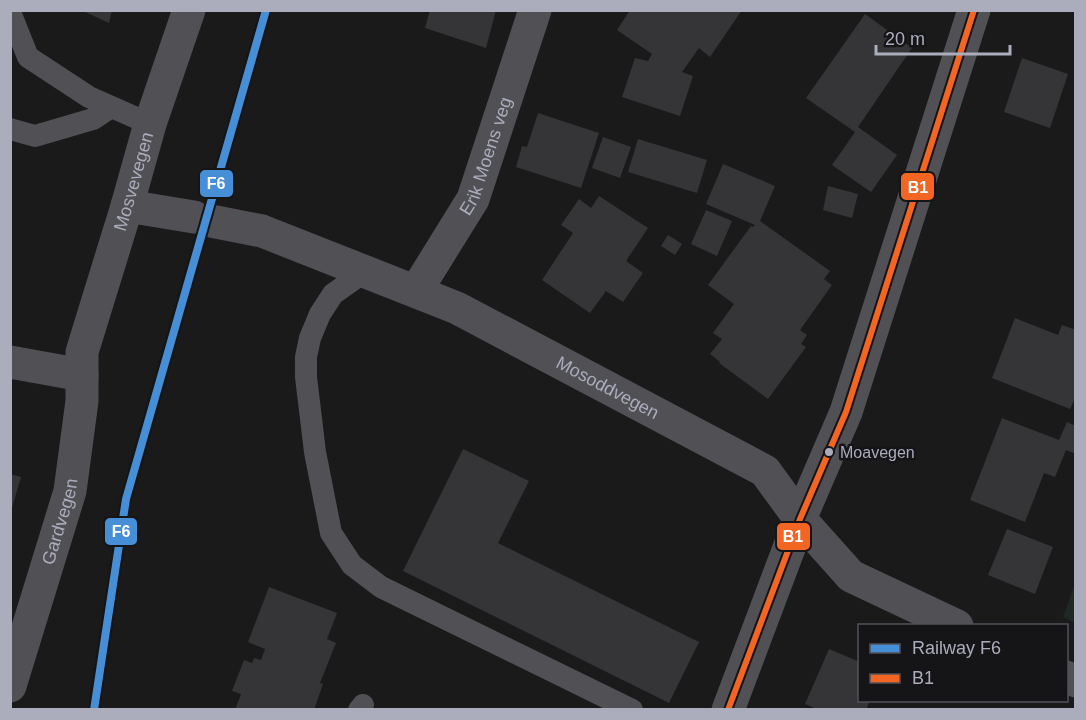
<svg xmlns="http://www.w3.org/2000/svg" width="1086" height="720" font-family="Arial,sans-serif">
  <style>
    .green { fill: #202823 }
    .building { fill: #353537 }
    .lines { fill: none; stroke-linecap: round; stroke-linejoin: round }
    .lane { stroke: #505055; stroke-width: 22 }
    .street { stroke: #505055; stroke-width: 33 }
    .bus-1-casing { stroke: #151417; stroke-width: 10 }
    .bus-1 { stroke: #f26522; stroke-width: 6 }
    .rail-1-casing { stroke: #151417; stroke-width: 12 }
    .rail-1 { stroke: #468fd7; stroke-width: 8 }
    .bus-dot { fill: #abacbc; stroke: #151417; stroke-width: 2 }
    .labels { text-anchor: middle; dominant-baseline: central; stroke-width: 5; stroke-linejoin: round; paint-order: stroke }
    .bus-label { font-size: 16px; fill: #abacbc; stroke: #151417; text-anchor: start }
    .street-label { font-size: 18px; fill: #abacbc; stroke: #151417 }
    .line-badge { stroke: #151417; stroke-width: 2 }
    .badge-label { font-size: 16px; text-anchor: middle; font-weight: bold; fill: #fff }
  </style>
  <rect width="100%" height="100%" fill="#1a1a1b"/>
  <path class="green" d="M1075,583V623L1063,617Z"/>
  <path class="building" d="M81,10H112L109,23Z
    M430,10H496L486,48L425,28Z
    M630,10H742L710,57L699,48L682,72L693,76L680,116L622,97L635,58L648,61L652,54L617,30Z
    M865,14L912,48L858,127L897,155L871,192L832,165L855,132L806,98Z
    M1022,58L1068,74L1050,128L1004,112Z
    M538,113L599,133L581,188L516,167L522,146L527,147Z
    M603,137L631,147L620,178L592,168Z
    M638,139L707,160L697,193L628,172Z
    M723,164L775,186L760,221L830,271L824,279L832,285L800,330L807,335L801,344L806,347L768,399L719,363L720,362L710,354L722,339L713,333L734,304L708,285L751,226L753,227L755,225L706,204Z
    M828,186L858,194L852,218L823,210Z
    M599,196L648,228L626,261L643,273L623,302L606,291L590,313L542,280L573,233L561,225L579,199L591,208Z
    M706,210L732,221L717,256L691,244Z
    M668,235L682,244L675,255L661,246Z
    M1015,318L1058,335L1062,325L1076,330V396L1070,409L992,378Z
    M1002,418L1059,440L1067,422L1076,426V454L1066,450L1055,477L1044,473L1025,522L970,500Z
    M463,449L529,481L498,543L699,642L669,703L403,571Z
    M10,474L21,477L11,511H10Z
    M1007,529L1053,547L1035,594L988,575Z
    M269,587L337,613L327,639L336,643L320,683L323,684L314,710H235L241,694L232,691L244,660L252,663L254,658L261,660L265,649L248,642Z
    M829,649L860,662V700H870L866,710H819L805,704Z"/>
  <g class="lines">
    <path class="lane" d="M10,12L28,57L89,97L150,124
      M10,129L35,136L93,119L111,107
      M367,270L333,294L320,314L310,338L306,357V377L315,452L331,533L352,565L381,587L632,710
      M359,710L363,705"/>
    <g class="street">
      <path d="M127,206L194,217"/>
      <path id="s1" d="M211,221L262,231L457,308L765,471L800,519L851,576L957,626"/>
      <path id="s2" d="M416,291L473,199L535,10"/>
      <path d="M10,362L82,375"/>
      <path d="M1066,677L1076,681"/>
      <path id="s3" d="M10,686L70,491L82,401V352L127,206L150,124L189,10"/>
      <path d="M728,710L800,519L846,412L974,10"/>
    </g>
    <defs>
      <path id="bus-1" d="M728,710L800,519L846,412L974,10"/>
    </defs>
    <use href="#bus-1" class="bus-1-casing"/>
    <use href="#bus-1" class="bus-1"/>
    <defs>
      <path id="rail-1" d="M94,710L126,499L266,10"/>
    </defs>
    <use href="#rail-1" class="rail-1-casing"/>
    <use href="#rail-1" class="rail-1"/>
  </g>
  <circle class="bus-dot" cx="829" cy="452" r="5"/>
  <g class="labels">
    <g class="bus-label">
      <text x="840" y="452">Moavegen</text>
    </g>
    <g class="street-label">
      <text stroke="none"><textPath href="#s2" startOffset="153">Erik Moens veg</textPath></text>
      <text stroke="none"><textPath href="#s3" startOffset="522">Mosvevegen</textPath></text>
      <text stroke="none"><textPath href="#s1" startOffset="432">Mosoddvegen</textPath></text>
      <text stroke="none"><textPath href="#s3" startOffset="172">Gardvegen</textPath></text>
    </g>
  </g>
  <g class="line-badge">
    <rect x="199" y="169" width="35" height="29" rx="6" fill="#468fd7"/>
    <rect x="900" y="172" width="35" height="29" rx="6" fill="#f26522"/>
    <rect x="104" y="517" width="34" height="29" rx="6" fill="#468fd7"/>
    <rect x="776" y="522" width="35" height="29" rx="6" fill="#f26522"/>
  </g>
  <g class="badge-label">
    <text x="216" y="189">F6</text>
    <text x="918" y="193">B1</text>
    <text x="121" y="537">F6</text>
    <text x="793" y="542">B1</text>
  </g>
  <rect width="1086" height="720" fill="none" stroke="#abacbc" stroke-width="24"/>
  <rect x="858" y="624" width="210" height="78" fill="#151417" stroke="#515159" stroke-width="1.5"/>
  <rect x="870" y="644" width="30" height="9" fill="#468fd7" stroke="#515159" stroke-width="1.5"/>
  <text x="912" y="654" font-size="18" fill="#abacbc">Railway F6</text>
  <rect x="870" y="674" width="30" height="9" fill="#f26522" stroke="#515159" stroke-width="1.5"/>
  <text x="912" y="684" font-size="18" fill="#abacbc">B1</text>
  <path d="M876 45v9h134v-9" fill="none" stroke="#abacbc" stroke-width="3"/>
  <text x="885" y="45" font-size="18" fill="#abacbc" stroke="#151417" stroke-width="4.5" paint-order="stroke">20 m</text>
</svg>
